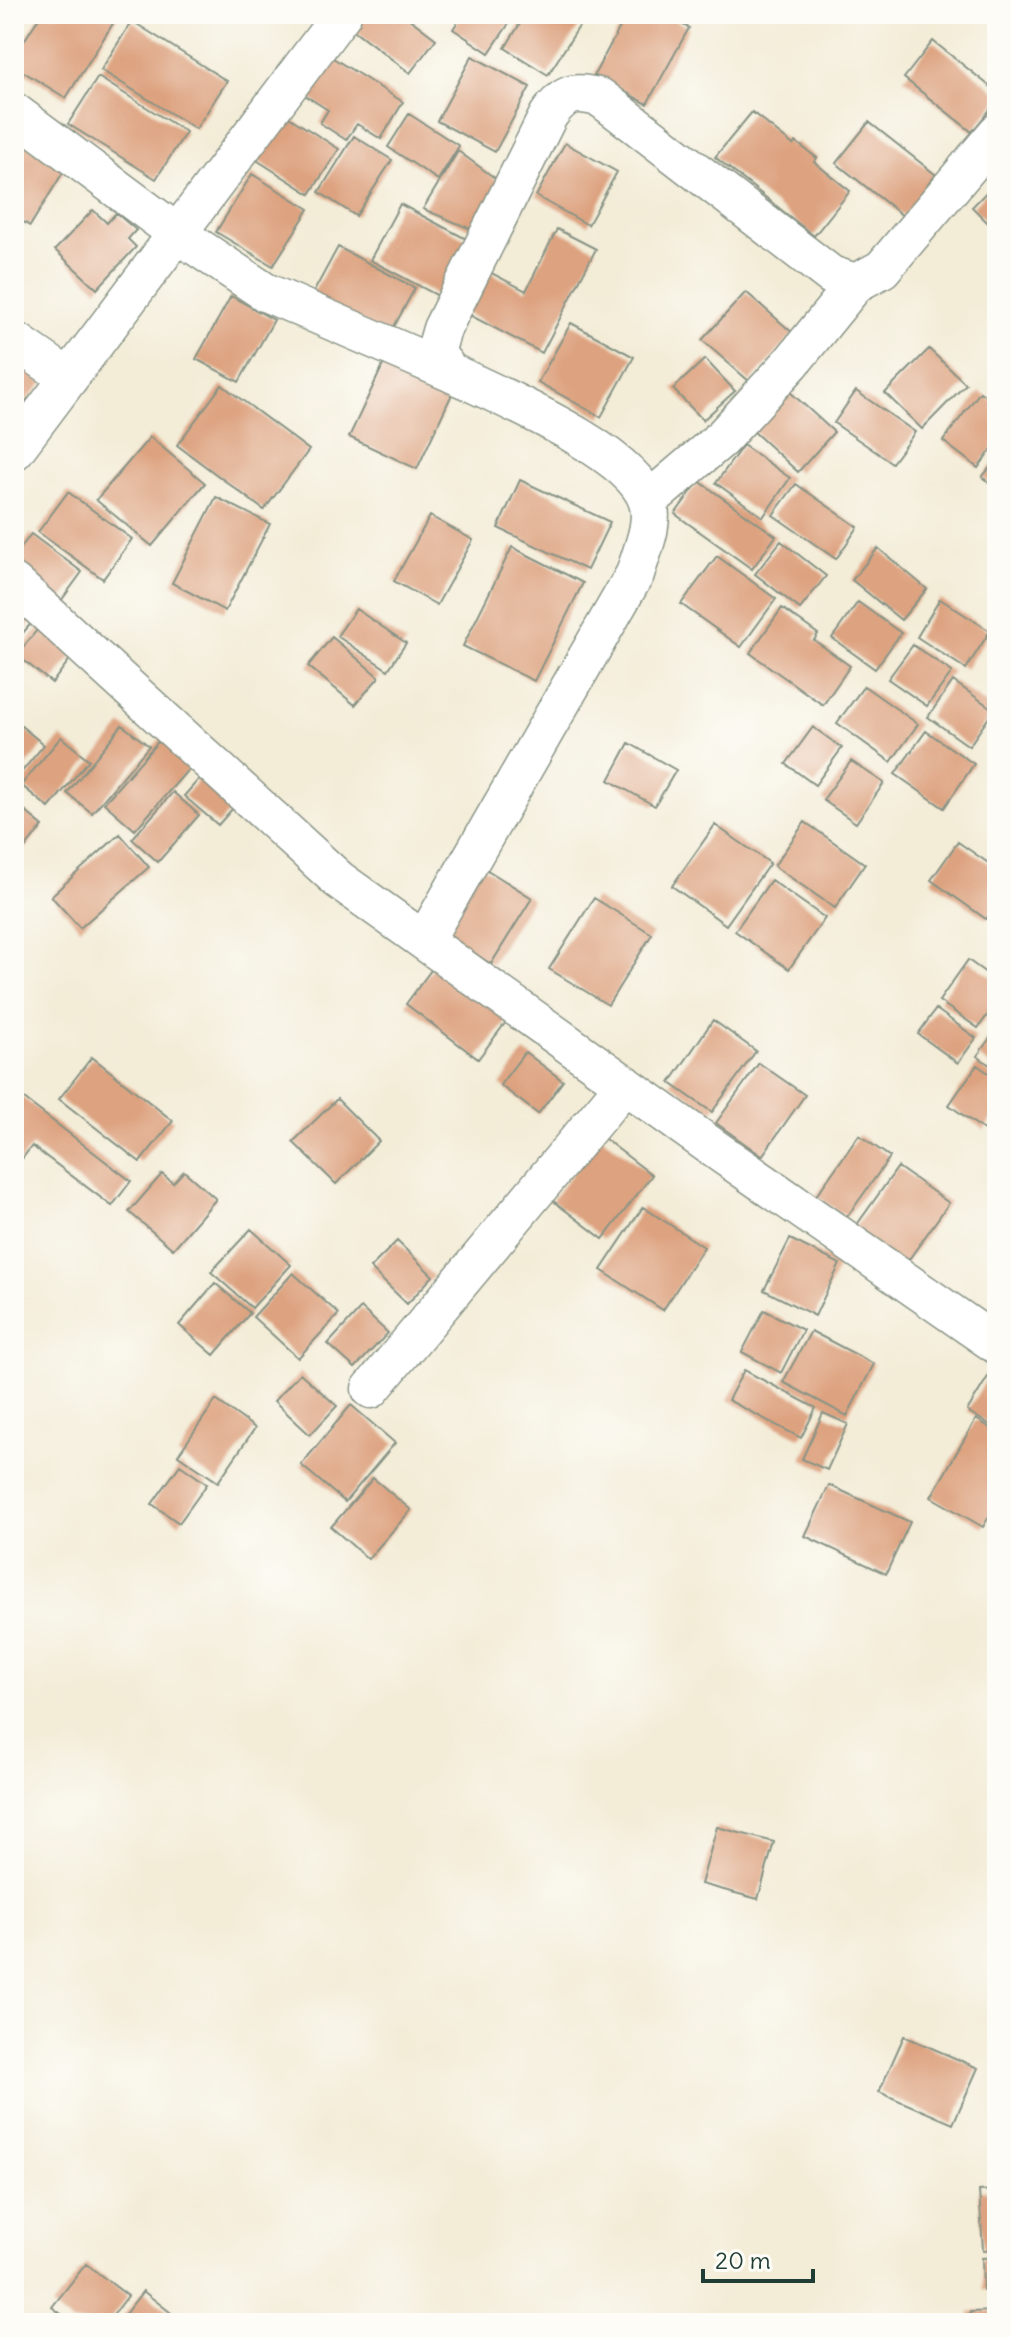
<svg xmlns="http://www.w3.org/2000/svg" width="1011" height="2337" font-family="Delius,sans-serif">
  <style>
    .building { fill: #dda27f }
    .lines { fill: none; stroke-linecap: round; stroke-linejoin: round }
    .street-casing { stroke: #899486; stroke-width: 41 }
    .street { stroke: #fff; stroke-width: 38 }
  </style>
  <rect width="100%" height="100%" fill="#fdfcf7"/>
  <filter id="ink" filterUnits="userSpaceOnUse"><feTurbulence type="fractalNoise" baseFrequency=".0125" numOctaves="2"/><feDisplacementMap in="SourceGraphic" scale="16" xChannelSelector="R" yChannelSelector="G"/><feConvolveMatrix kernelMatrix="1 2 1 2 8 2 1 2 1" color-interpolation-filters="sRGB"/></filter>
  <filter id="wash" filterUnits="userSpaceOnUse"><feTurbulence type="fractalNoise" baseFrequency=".006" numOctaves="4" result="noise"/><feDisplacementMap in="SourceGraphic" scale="32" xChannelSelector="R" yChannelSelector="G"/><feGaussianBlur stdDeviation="1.8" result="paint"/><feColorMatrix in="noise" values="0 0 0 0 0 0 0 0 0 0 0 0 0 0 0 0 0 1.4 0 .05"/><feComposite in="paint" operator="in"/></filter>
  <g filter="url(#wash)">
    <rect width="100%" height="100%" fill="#f3ecd7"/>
    <g id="blocks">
      <path class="building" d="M41,14H119L66,98L14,66V57Z
        M355,14H403L436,39L410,73L347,25Z
        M463,14H505L512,19L489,53L453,29Z
        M526,14H587L548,75L505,48Z
        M627,14H663L689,28L647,104L594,75Z
        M132,21L227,81L196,129L101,70Z
        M933,41L997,92V101L972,132L904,78Z
        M325,53L403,102L381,139L357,124L346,140L320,123L328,110L300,92Z
        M472,56L530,87L495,152L437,121Z
        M98,77L186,132L156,179L68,124Z
        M752,112L793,145L796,142L817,158L814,162L850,191L814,236L715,157Z
        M284,114L339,149L310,194L255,159Z
        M409,114L459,146L438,180L388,147Z
        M869,122L936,175L903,216L836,163Z
        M354,136L392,160L356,216L319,192Z
        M14,137L65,169L30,226L14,216Z
        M565,143L617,172L588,225L536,196Z
        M458,151L503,184L478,232L423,209Z
        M252,174L309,209L273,266L216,232Z
        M997,181V232L972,207Z
        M400,204L470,241L440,297L370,260Z
        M93,210L107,223L116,213L136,230L128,239L136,247L97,289L55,250Z
        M557,229L596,249L542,353L462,311L484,269L526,291Z
        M338,247L415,288L389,336L312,295Z
        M746,292L794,334L750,382L702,340Z
        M231,296L274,320L239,382L196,359Z
        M571,323L634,357L601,417L538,382Z
        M929,349L966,384L922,429L885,393Z
        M14,359L43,383L14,414Z
        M705,359L735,391L703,420L673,389Z
        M384,363L452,394L417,469L349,437Z
        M222,385L309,450L264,510L177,445Z
        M789,391L834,432L798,472L753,431Z
        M856,391L915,432L892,463L834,423Z
        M980,392L997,404V442L978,468L943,441Z
        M150,437L205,483L152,546L96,500Z
        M743,445L790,478L763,517L716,483Z
        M997,459V489L982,477Z
        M520,480L610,522L587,570L498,528Z
        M699,481L776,536L752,569L675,514Z
        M796,484L858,527L836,559L773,515Z
        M68,492L132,539L103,579L38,532Z
        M216,497L270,524L225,611L172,583Z
        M430,516L473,540L437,605L394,581Z
        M31,534L82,572L58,605L14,571V557Z
        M781,541L826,576L800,609L755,574Z
        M512,547L583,583L534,681L463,646Z
        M878,548L927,589L901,620L852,580Z
        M717,556L776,599L741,647L681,604Z
        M940,599L990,631L966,669L917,637Z
        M14,601L35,619L14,643Z
        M858,602L901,633L875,669L832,638Z
        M782,608L818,634L814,640L850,666L823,705L750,653Z
        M356,609L406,643L388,670L337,636Z
        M41,625L73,655L52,683L17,655Z
        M332,637L379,677L355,705L308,666Z
        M913,645L952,672L927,706L888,679Z
        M953,681L994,710L969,746L928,717Z
        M864,686L918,724L891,762L837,723Z
        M14,720L44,745L14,781Z
        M122,725L149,746L92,813L67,793Z
        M813,727L842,748L815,785L786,764Z
        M926,731L974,764L944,808L895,774Z
        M61,737L89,760L49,808L21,785Z
        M162,737L193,764L135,830L104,803Z
        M629,743L676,770L655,806L609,780Z
        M851,761L884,783L856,823L823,800Z
        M208,769L241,799L218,825L184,796Z
        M173,792L199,815L158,862L132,839Z
        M14,802L43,826L14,862Z
        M805,822L865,864L835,908L774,866Z
        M715,825L770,863L726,925L672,886Z
        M120,834L149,867L80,928L51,896Z
        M958,842L997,869V903L986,919L931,880Z
        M481,866L532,898L491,964L440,932Z
        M771,880L825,918L789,969L735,931Z
        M594,898L652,934L608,1005L549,969Z
        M968,960L997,981V1002L978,1028L939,1001Z
        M437,962L509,1018L478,1059L406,1004Z
        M936,1009L976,1038L958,1063L918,1034Z
        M713,1020L756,1051L712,1112L670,1083Z
        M997,1028V1070L977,1056Z
        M525,1052L563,1081L538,1114L500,1085Z
        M92,1057L173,1121L140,1162L59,1099Z
        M759,1063L805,1095L762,1156L716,1123Z
        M977,1065L997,1079V1112L984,1130L949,1105Z
        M19,1095L131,1181L112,1206L32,1146L14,1169V1101Z
        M337,1099L379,1141L336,1184L293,1142Z
        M859,1135L890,1157L847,1217L816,1196Z
        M601,1136L652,1175L603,1239L552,1200Z
        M898,1167L949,1203L902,1269L851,1233Z
        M184,1171L216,1199L173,1249L129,1212L162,1174L173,1183Z
        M643,1207L704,1247L663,1310L601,1270Z
        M251,1229L291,1265L252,1308L211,1272Z
        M790,1239L840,1264L815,1316L764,1290Z
        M397,1241L433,1276L407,1304L370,1268Z
        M293,1273L339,1314L298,1358L253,1317Z
        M215,1283L250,1313L214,1355L179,1325Z
        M361,1308L388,1333L355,1368L328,1344Z
        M764,1310L803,1330L781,1373L742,1352Z
        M811,1331L874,1364L847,1416L783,1382Z
        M997,1362V1429L967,1411Z
        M744,1370L816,1408L801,1438L728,1400Z
        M300,1373L337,1406L310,1435L274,1401Z
        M216,1400L255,1428L218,1482L178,1455Z
        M351,1405L395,1443L345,1502L301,1465Z
        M823,1413L848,1424L827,1470L802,1459Z
        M976,1419L997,1432V1503L983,1527L931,1497Z
        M180,1465L207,1484L179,1523L152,1504Z
        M373,1478L411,1510L368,1559L331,1527Z
        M829,1485L910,1522L886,1574L805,1536Z
        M717,1827L774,1842L758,1899L701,1884Z
        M904,2036L978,2068L953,2124L879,2092Z
        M997,2190V2249L983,2250L979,2191Z
        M997,2257V2289L983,2290L982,2258Z
        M86,2264L128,2296L107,2323H73L52,2307Z
        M143,2291L184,2323H118Z
        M997,2311V2323H971L970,2312Z"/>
    </g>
  </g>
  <g filter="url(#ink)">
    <use href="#blocks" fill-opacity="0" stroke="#899486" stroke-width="2"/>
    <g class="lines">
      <defs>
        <path id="street" d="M14,112L178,234L265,292L450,372
          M14,340L69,378
          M14,451L342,14
          M648,501L721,439L791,363L856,283
          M14,583L339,880L722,1154L997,1345
          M424,941L635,574C641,553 655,524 648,502C633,451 496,395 450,372L435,353L442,329L548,116C564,93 574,90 601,98L831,275L856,283L882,269L997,133
          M371,1389L625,1084"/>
      </defs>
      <use href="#street" class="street-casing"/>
      <use href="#street" class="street"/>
    </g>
  </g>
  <rect width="1011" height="2337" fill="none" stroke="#fdfcf7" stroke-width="48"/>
  <path d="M703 2269v12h110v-12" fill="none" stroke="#1f3d34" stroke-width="4"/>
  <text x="715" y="2269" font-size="24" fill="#1f3d34" stroke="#fdfcf7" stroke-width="6" paint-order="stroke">20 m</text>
</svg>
